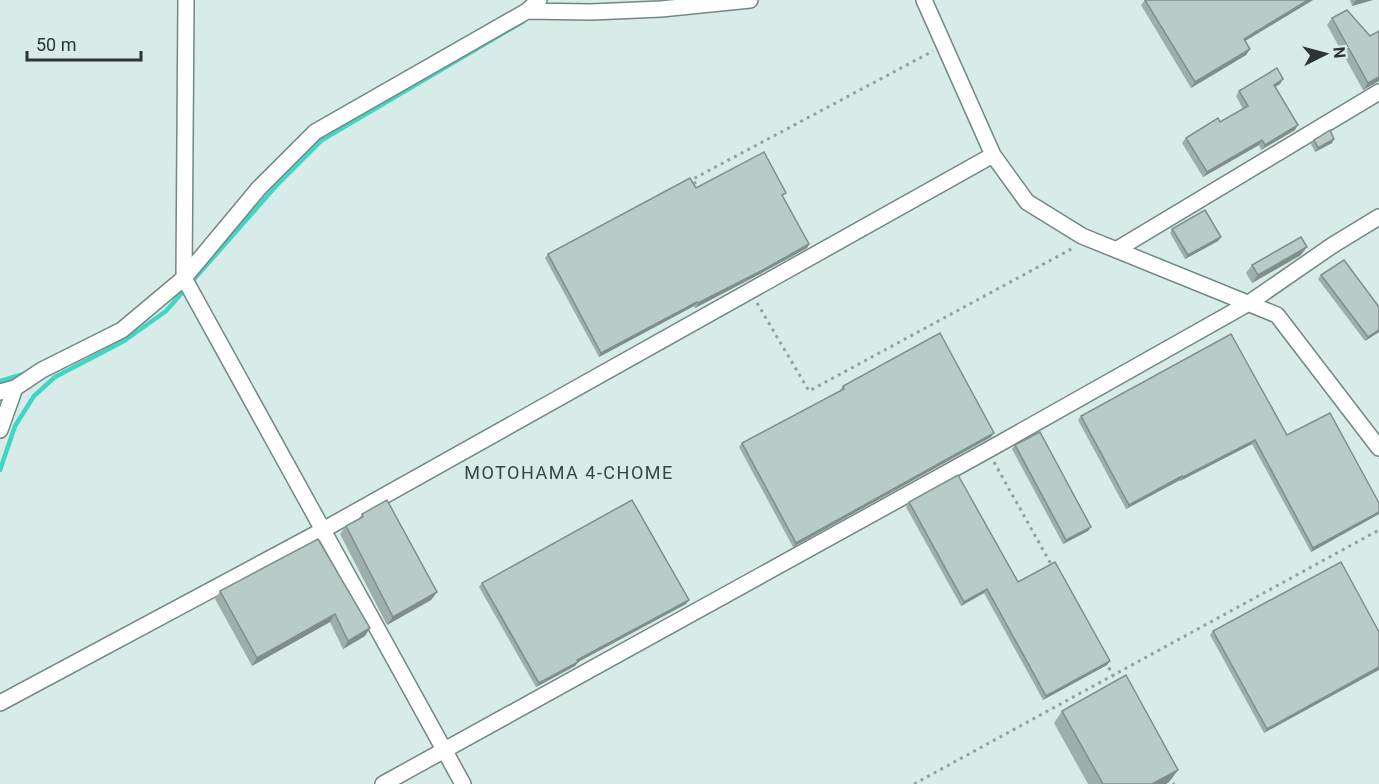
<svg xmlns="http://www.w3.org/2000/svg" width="1379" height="784" font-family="Roboto,sans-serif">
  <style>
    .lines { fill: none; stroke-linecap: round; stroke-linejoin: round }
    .stream { stroke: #3fd7c4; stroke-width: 4.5 }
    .minor-casing { stroke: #748783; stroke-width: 18 }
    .path { stroke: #92a29f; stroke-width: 3; stroke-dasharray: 3 4.5; stroke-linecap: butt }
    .minor { stroke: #fff; stroke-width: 15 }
    .wall { fill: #9dafab }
    .shaded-wall { fill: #808e8b }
    .building { fill: #b7cbc7; stroke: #808e8b; stroke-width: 1.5 }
    .labels { text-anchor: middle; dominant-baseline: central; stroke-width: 4.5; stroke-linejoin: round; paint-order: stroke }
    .neighbourhood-label { font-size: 18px; letter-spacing: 1.5px; fill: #354743; stroke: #d7ece8 }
  </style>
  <rect width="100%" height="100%" fill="#d7ece8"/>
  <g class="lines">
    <path class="stream" d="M0,381L27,373
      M0,470L15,426L34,396L55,377L124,341L166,311L276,186L322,140L524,21"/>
    <defs>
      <path id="minor" d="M186,0L184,278L463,784
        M924,0L993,155L1027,202L1082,236L1277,315L1379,448
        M527,11L591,12L661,9L750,0
        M1116,250L1379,92
        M0,392L15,388L42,370L122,330L184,278L259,188L315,132L527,11L539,0
        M0,430L15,388
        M0,703L323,530L993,155
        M383,784L988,450L1249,303L1333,245L1379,217"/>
    </defs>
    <use href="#minor" class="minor-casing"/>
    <path class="path" d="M699,191L693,179L933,51
      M757,303L809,391L1075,247
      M994,462L1052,566
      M1105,661L1118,684
      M1170,776L1174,784
      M914,784L1379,530"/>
    <use href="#minor" class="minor"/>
  </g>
  <path class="wall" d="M1145,0H1313L1245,41L1250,49L1246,55L1191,88L1141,5Z
    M1350,0H1373L1352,6Z
    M1332,18L1370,36L1379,31V81L1363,90L1327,25Z
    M1283,79L1280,84L1275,87L1295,130L1261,150L1259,145L1203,177L1182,143L1186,138L1220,122L1243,109L1236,96L1239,91Z
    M1334,139L1332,143L1315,152L1311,144L1314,140Z
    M696,188L783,197L809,244L807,248L758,275L695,308L694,306L599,357L545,258L548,254Z
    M1172,229L1221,237L1218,241L1185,259L1170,233Z
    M1301,255L1252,283L1246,273L1252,265Z
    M1321,275L1379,332L1365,341L1318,279Z
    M843,386L991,437L793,547L739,447L742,443L840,391V390Z
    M1081,416L1287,435L1379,503V514L1311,552L1252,444L1180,481V480L1126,509L1078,420Z
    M1015,445L1091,527L1088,531L1063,544L1012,449Z
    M909,502L1018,582L1107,665L1043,700L984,593L961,606L906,507Z
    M362,514L437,592L431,600L387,625L340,534L346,526L358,520Z
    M318,539L365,636L343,649L330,622L252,666L215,599L220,591Z
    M482,583L686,604L578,662L575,666L536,687L479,587Z
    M1213,631L1379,632L1264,733L1210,635Z
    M1062,711L1178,770L1169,782L1166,784H1088L1054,723Z"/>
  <path class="shaded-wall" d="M1308,0H1313L1240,44L1244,39Z
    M1356,0H1373L1352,6Z
    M1250,49L1246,55L1191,88L1195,82Z
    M1379,77V81L1363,90L1368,83Z
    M1283,79L1280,84L1270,90L1274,85Z
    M1298,125L1295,130L1261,150L1265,145Z
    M1334,139L1332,143L1315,152L1318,148Z
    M1262,140L1259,145L1203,177L1207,172Z
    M1221,237L1218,241L1185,259L1188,255Z
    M809,244L807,248L758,275L695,308L698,303Z
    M1307,247L1301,255L1252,283L1258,275Z
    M697,302L694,306L599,357L601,353Z
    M1379,330V332L1365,341L1368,337Z
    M994,433L991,437L793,547L796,543Z
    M1255,440L1252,444L1180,481L1183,477Z
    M1182,476L1180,480L1126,509L1129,505Z
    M1379,512V514L1311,552L1313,548Z
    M1091,527L1088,531L1063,544L1066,540Z
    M987,589L984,593L961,606L964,602Z
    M437,592L431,600L387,625L393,617Z
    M689,600L686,604L578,662L575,666L536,687L539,683L577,660Z
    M335,614L330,622L252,666L257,658Z
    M370,628L365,636L343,649L348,641Z
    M1110,661L1107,665L1043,700L1046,696Z
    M1379,667V670L1264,733L1267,729Z
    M1178,770L1169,782L1166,784H1152Z"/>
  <path class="building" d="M1145,0H1308L1244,39L1250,49L1195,82Z
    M1347,10L1370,36L1379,31V77L1368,83L1332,18Z
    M1277,68L1283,79L1274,85L1298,125L1265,145L1262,140L1207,172L1186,138L1218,118L1220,122L1248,106L1239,91Z
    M1330,130L1334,139L1318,148L1314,140Z
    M764,152L786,193L782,195L809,244L761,271L698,303L697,302L601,353L548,254L690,178L696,188Z
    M1205,210L1221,237L1188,255L1172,229Z
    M1301,237L1307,247L1258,275L1252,265Z
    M1344,260L1379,307V330L1368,337L1321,275Z
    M940,333L994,433L796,543L742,443L844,389L843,386Z
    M1231,334L1287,435L1330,413L1379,503V512L1313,548L1255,440L1183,477L1182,476L1129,505L1081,416Z
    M1040,432L1091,527L1066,540L1015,445Z
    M958,475L1018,582L1055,562L1110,661L1046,696L987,589L964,602L909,502Z
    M387,500L437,592L393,617L346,526L363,517L362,514Z
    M632,500L689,600L577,660L578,662L539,683L482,583Z
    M318,539L370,628L348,641L335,614L257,658L220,591Z
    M1341,562L1379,632V667L1267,729L1213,631Z
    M1126,675L1178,770L1152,784H1103L1062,711Z"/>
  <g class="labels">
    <g class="neighbourhood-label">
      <text x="569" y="472">MOTOHAMA 4-CHOME</text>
    </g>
  </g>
  <g transform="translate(1325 54) rotate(84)" stroke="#d7ece8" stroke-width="4.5" paint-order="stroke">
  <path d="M0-4.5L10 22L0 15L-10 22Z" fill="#2d3534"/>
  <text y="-9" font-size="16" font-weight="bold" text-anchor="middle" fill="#2d3534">N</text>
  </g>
  <path d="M27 51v9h114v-9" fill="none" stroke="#2d3534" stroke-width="3"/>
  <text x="36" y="51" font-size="18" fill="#2d3534" stroke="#d7ece8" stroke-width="4.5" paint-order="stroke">50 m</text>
</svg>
